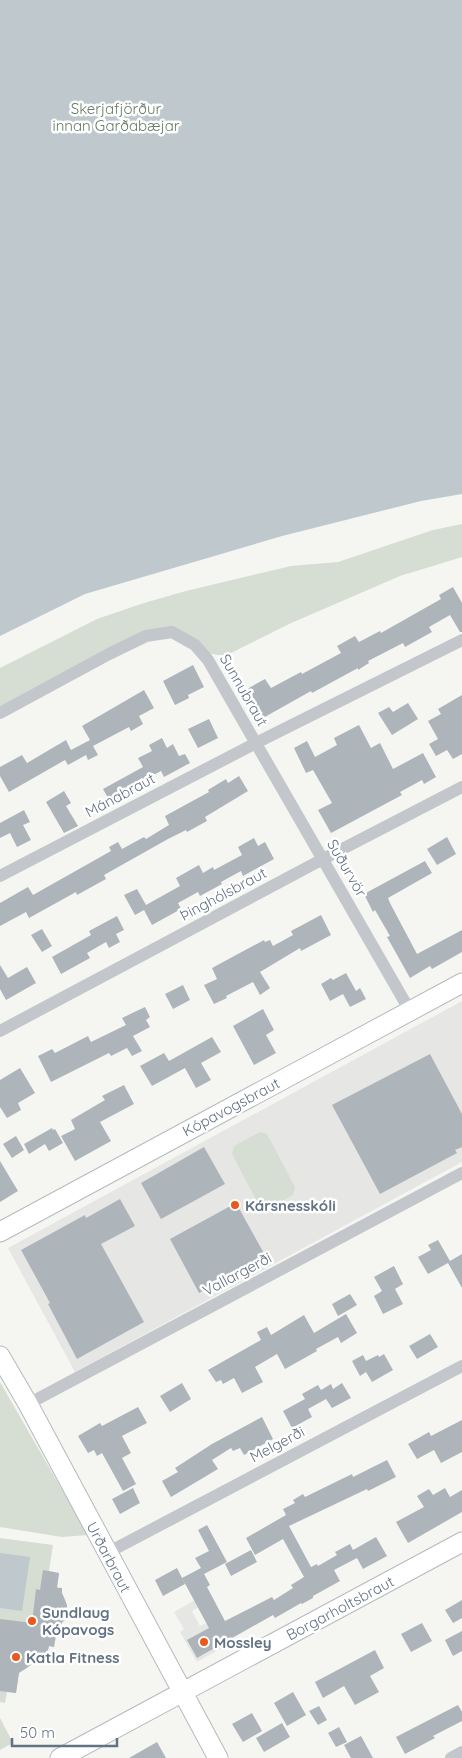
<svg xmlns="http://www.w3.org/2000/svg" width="462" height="1758" font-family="Quicksand,sans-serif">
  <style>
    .built { fill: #e6e7e5 }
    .green { fill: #d6ddd2 }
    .water { fill: #bec8cd }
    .building { fill: #adb4ba }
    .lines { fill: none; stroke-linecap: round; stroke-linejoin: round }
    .secondary-casing { stroke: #b5babf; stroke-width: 21 }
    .street { stroke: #c3c6ca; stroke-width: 12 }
    .secondary { stroke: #fff; stroke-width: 19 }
    .poi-dot { fill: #eb581c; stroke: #fff; stroke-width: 2 }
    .labels { text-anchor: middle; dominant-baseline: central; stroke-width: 5; stroke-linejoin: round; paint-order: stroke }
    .park-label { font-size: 15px; fill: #667b62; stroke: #fff }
    .street-label { font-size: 15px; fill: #637384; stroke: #fff }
    .poi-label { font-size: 15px; font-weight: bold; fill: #637384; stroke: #fff; text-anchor: start }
  </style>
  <rect width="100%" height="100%" fill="#f5f6f1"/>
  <path class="built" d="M462,1001V1162L75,1372L8,1248Z
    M195,1600L199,1607L192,1611L200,1626L211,1621L225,1646L197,1662L180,1632L184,1629L174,1612Z"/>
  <path class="green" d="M462,524V557L400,576L289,624L225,656L206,653L172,628L0,707V668L97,619L144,603L186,591L291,566L338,562L433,530Z
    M260,1132L267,1134L295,1187L293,1195L268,1209L260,1207L232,1154L234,1146Z
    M0,1382L88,1535L62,1537L0,1527Z
    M0,1538L53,1545L49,1571L59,1573L57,1587L62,1588V1594L65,1599L68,1611L65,1620L57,1629L54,1647L49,1646L48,1650H46L45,1654L41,1657L32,1654C31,1663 29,1670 19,1671L16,1693L7,1692L5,1703L0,1702Z
    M0,1718L13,1743L0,1750Z"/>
  <path class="water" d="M0,0H462V494L421,501L282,536L85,594L0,636Z
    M0,1553L30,1557L22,1611L0,1608Z"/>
  <path class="building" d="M453,587L462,603V632H460L450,615L429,627L432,632L405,647L403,643L368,661L369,663L358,670V668L312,693L311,691L263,718L247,689L265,679L271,688L301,672L302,674L341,653L337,646L355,636L359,642L380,631L381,633L441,599L439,595Z
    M193,665L204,687L188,695L189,698L175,705L163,681Z
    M144,690L154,708L139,716L143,724L131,731L129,727L93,746L98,755L88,760L86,755L68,765L65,760L9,792L0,776V767L22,755L27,763L66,740L71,750L90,740L82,726Z
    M462,695V754L453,759L447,750L436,756L429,744L438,739L428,721L441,714L438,709Z
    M408,703L418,719L392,735L378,713L389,707L393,712Z
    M209,719L218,738L198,748L188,729Z
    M359,725L371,748L380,743L393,769L423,753L436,777L424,784L422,780L400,792L402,795L331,833L318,810L332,803L313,770L306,773L294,748L307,741L315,757L337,745L334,738Z
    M162,738L167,748L173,744L179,756L185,754L190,763L164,777L161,771L142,781L145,788L120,802L115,794L108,798L103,789L143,767L138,758L152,751L149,745Z
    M239,776L248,791L205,817L207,821L187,832L186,830L168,839L104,875L106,879L77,895L76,892L29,918L26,912L0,926V903L28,887L33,895L111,851L109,847L118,842L122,849L144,837L146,839L169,825L165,816L209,792L208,790L226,779L228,783Z
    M64,791L71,803L66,806L78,826L64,833L46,802Z
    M24,810L30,822L23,825L31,840L17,847L10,833L0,838V823Z
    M447,837L456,854L437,865L427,849Z
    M254,838L258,846L265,842L274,859L243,876L241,871L221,882L222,884L200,896L198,892L178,903L181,909L152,925L144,910L135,915L124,895L137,889L146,905L180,886L176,878L199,865L203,873L213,867L214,870L242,855L238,847Z
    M425,861L432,873L388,898L390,903L417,954L462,930V952L432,969L430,966L410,978L387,937L390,936L375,910L373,912L364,894Z
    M321,915L331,935L301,951L300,948L260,972L270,988L260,995L253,982L226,996L227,998L214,1004L204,985L217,979L212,968L264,940L265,942L270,940L273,946L293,935L291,931Z
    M117,916L124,930L116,934L120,942L109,948L106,942L87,953L90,958L61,974L52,957L91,935L89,931Z
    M42,929L52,946L42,952L31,935Z
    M0,965L8,978L27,967L36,983L6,1000L0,989Z
    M346,973L356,991L360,988L366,999L350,1007L343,994L330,1001L321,984L331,978L333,980Z
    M183,985L190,1000L173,1009L165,994Z
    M145,1007L150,1017L146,1020L150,1027L133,1036L142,1051L132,1056L127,1048L111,1056L109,1053L51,1082L38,1056L52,1049L55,1053L88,1036L91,1042L126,1025L122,1018Z
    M263,1009L274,1030L266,1035L276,1053L254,1065L233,1026Z
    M212,1037L221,1052L201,1063L211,1080L196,1088L185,1068L152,1086L140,1066L164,1053L169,1061Z
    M430,1054L462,1114V1147L455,1150L457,1153L380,1194L332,1105Z
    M20,1068L35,1093L18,1103L21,1110L7,1118L0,1107V1080Z
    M124,1085L134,1104L100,1122L111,1141L75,1161L61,1136L75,1129L71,1120L105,1100L102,1096Z
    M52,1128L53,1130L55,1129L63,1143L49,1151L45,1144L29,1154L24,1144Z
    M16,1136L24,1150L12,1158L3,1144Z
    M204,1147L225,1184L161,1219L141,1183Z
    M0,1161L18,1191L0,1202Z
    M120,1199L135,1226L101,1244L144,1322L77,1359L48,1304L50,1303L21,1250L85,1215L86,1218Z
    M236,1203L266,1257L199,1293L170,1239Z
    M438,1240L450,1261L462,1254V1288L448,1263L428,1274L418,1257L431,1250L428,1245Z
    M394,1266L403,1284L395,1289L403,1304L383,1314L374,1296L382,1291L374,1277Z
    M350,1294L357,1305L338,1316L332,1304Z
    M346,1314L357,1333L341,1343L338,1337L316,1349L317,1351L285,1369L277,1354L255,1367L263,1382L242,1393L234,1378L223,1384L221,1380L216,1382L208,1370L261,1340L257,1332L267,1327L271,1335L304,1315L314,1333Z
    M430,1334L438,1347L417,1359L409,1346Z
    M384,1354L393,1370L372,1382L366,1372L360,1376L352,1361L363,1355L366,1361L378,1355L379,1357Z
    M182,1383L191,1399L170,1412L160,1396Z
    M342,1383L351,1398L332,1408L326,1399L308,1409L312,1417L292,1428L283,1411L305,1399L302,1394L318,1385L321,1390L331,1384L333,1389Z
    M138,1407L147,1423L122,1436L131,1453L122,1458L136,1484L123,1491L102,1453L97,1456L94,1450L88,1453L78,1436L100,1423L102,1426Z
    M262,1417L273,1439L244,1455L240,1448L233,1451L231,1448L212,1460L218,1469L171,1497L162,1481L178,1472L175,1468L212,1444Z
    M462,1420V1452L441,1463L434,1450L417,1459L408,1444L429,1432L431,1436Z
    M387,1460L396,1477L368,1491L367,1489L289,1526L311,1567L317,1564L318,1566L337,1555L335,1552L350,1544L353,1550L376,1537L387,1556L363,1569L357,1558L334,1570L340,1581L313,1596V1598L302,1604L301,1603L275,1618L273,1615L197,1658L187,1640L209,1628L182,1578L201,1568L195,1558L209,1551L198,1530L207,1525L227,1562L204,1574L210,1585L207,1587L225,1621L272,1597L274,1600L293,1588L291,1585L304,1577L283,1539L255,1555L246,1538L286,1515L283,1509L295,1503L293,1500L303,1494L305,1497L352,1474L353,1477Z
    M133,1488L140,1503L120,1514L112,1499Z
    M445,1488L450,1497L462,1490V1512L408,1543L396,1522L424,1507L417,1496L429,1489L433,1495Z
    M251,1550L257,1562L231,1576L225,1564Z
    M177,1568L185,1584L163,1596L155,1580Z
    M43,1570L59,1573L57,1588H62V1593L67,1605L66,1617L57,1629L54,1647L49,1646L48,1650L43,1656L31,1659V1665L19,1673L16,1693L0,1691V1619L32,1623L36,1589L40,1590Z
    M462,1600V1618L453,1623L445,1610Z
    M422,1623L432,1641L411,1652L401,1634Z
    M462,1631V1651L453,1656L445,1640Z
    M375,1650L384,1668L370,1676L379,1692L355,1705L344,1686L323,1698L315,1682Z
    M293,1692L306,1715L287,1726L274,1703Z
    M458,1705L462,1712V1721L433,1736L435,1738L405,1754L396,1737Z
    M319,1706L327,1720L318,1725L309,1711Z
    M252,1713L262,1731L243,1742L232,1724Z
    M282,1723L290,1737L264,1752L256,1738Z
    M339,1727L347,1742L336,1747L328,1733Z
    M361,1736L373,1758H351L344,1745Z
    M157,1742L166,1758H129Z"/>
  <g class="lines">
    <defs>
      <path id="secondary" d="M0,1232L462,983
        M0,1356L28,1404L218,1758
        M60,1758L462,1542"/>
    </defs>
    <use href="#secondary" class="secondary-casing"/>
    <path class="street" d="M0,713L109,654L146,636L172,632L195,645L208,660L410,1011
      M0,876L256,743L462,640
      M0,1031L323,859L462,787
      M28,1404L462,1173
      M107,1553L462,1366
      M451,1758L462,1752"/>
    <use href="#secondary" class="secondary"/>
  </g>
  <g class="poi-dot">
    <circle cx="235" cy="1205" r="5"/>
    <circle cx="32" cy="1621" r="5"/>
    <circle cx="204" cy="1642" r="5"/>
    <circle cx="16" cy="1657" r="5"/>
  </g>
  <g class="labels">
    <g class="park-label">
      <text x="116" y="108">Skerjafjörður<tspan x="116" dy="17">innan Garðabæjar</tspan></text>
    </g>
    <g class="street-label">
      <text transform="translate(244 690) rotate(60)">Sunnubraut</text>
      <text transform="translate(120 795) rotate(-28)">Mánabraut</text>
      <text transform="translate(347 868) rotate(60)">Suðurvör</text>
      <text transform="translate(223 894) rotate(-28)">Þinghólsbraut</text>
      <text transform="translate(231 1107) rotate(-28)">Kópavogsbraut</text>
      <text transform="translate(237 1274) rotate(-28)">Vallargerði</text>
      <text transform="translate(277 1444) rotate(-28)">Melgerði</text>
      <text transform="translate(109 1557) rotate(62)">Urðarbraut</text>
      <text transform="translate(340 1608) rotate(-28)">Borgarholtsbraut</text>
    </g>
    <g class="poi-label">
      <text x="245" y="1205">Kársnesskóli</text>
      <text x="42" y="1612">Sundlaug<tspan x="42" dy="17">Kópavogs</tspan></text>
      <text x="214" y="1642">Mossley</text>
      <text x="26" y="1657">Katla Fitness</text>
    </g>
  </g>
  <path d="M12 1738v8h105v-8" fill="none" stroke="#637384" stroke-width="2.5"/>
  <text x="20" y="1738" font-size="15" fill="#637384" stroke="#ffffff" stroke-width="4" paint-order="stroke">50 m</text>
</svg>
